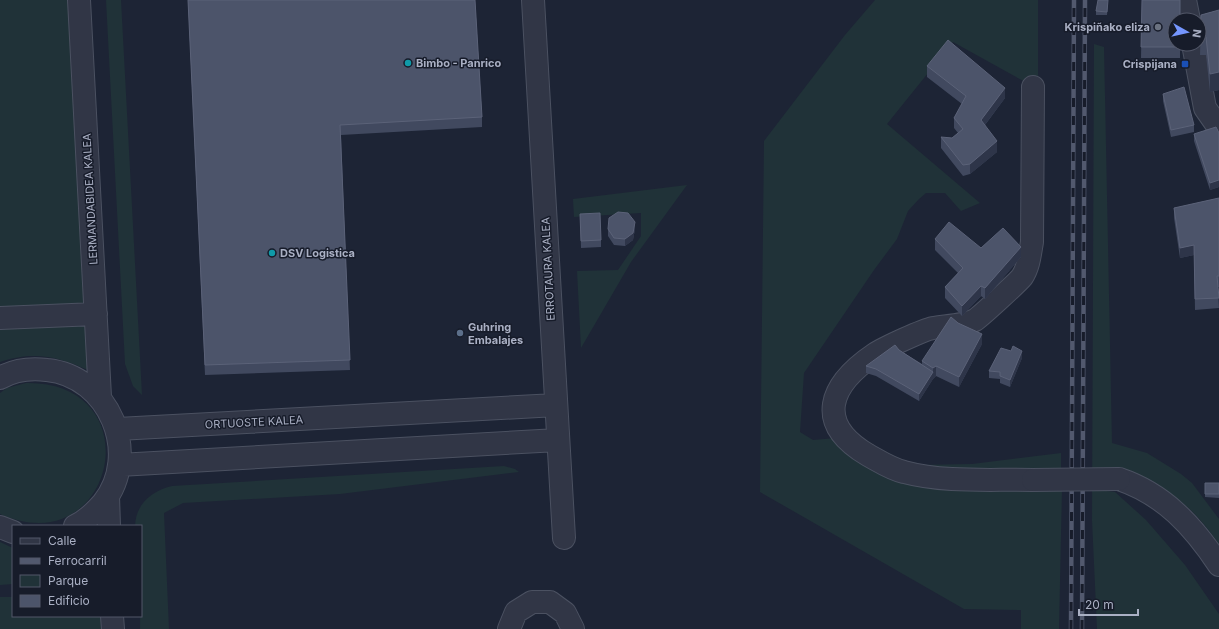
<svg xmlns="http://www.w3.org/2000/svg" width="1219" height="629" font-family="Inter,sans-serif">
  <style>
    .green { fill: #203238 }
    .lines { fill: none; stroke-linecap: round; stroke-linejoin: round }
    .minor-casing { stroke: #4b5161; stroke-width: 24 }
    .minor { stroke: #313646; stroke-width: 22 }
    .rail-casing { stroke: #52596e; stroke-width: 4.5 }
    .rail { stroke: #171c2a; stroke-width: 3; stroke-dasharray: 9; stroke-linecap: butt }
    .minor-bridge-casing { stroke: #4b5161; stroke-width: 24; stroke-linecap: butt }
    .minor-bridge { stroke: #313646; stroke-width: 22 }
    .wall { fill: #41495f }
    .shaded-wall { fill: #2e3549 }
    .building { fill: #4c546a; stroke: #5b6278 }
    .worship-dot { fill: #6b7280; stroke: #171c2a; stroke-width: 1.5 }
    .culture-dot { fill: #0f9aa8; stroke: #171c2a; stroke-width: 1.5 }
    .transit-dot { fill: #1a4fb4; stroke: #171c2a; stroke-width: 1.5 }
    .service-dot { fill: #5c6f8a; stroke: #171c2a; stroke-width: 1.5 }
    .labels { text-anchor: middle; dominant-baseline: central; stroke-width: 3; stroke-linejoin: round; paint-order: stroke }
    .poi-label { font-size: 11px; font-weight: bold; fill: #aab0c4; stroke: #171c2a; text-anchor: start }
    .street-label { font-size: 11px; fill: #aab0c4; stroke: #171c2a }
  </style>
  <rect width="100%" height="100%" fill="#1d2435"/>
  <path class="green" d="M0,0H68L85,306L0,310Z
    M106,0H121L142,395L133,386L125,364Z
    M875,0H1038V82L1027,83L953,42L887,124L980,203L961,211L945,193H926L919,199L908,211L897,239L874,270L804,373L800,432L813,440L836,438L876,468L1062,488L1059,629H1021V610L964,609L760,492L764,141L845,35Z
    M1094,44L1104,47L1112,443L1147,453L1181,474L1192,483L1219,519V545C1198,512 1175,493 1139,478L1099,490L1115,492L1146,520L1185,565L1219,614V629H1097L1092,520Z
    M687,185L631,262L581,348L577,271L618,270L641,236V213L574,217L573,199Z
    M86,318L88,370C56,356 34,351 0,362V323Z
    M26,383C154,381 115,565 0,514V393L7,388Z
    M1061,453V471L931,469L916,465L972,464Z
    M504,466L515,469L519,472L340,494L183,503L164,513L169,629H140L141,526H135C136,504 151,491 172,486Z
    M0,542L13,548V584L0,585Z
    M0,597H13V616H101V629H0Z"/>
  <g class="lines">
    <defs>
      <path id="minor" d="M79,0L100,397
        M533,0L564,538
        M1185,0L1189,20
        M1193,44L1205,108L1219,128
        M1033,87L1032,242C1030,253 1029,267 1022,277C1018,282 980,317 975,320C966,325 944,326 933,328C923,330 884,348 875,354C829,385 814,423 868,455C879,461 891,469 904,472C945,483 991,479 1033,480
        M0,318L96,314
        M0,378C14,370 31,368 47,370C109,376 142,454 103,503C95,512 86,521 75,526
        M118,429L556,405
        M119,465L558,440
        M1119,479C1164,494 1193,526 1219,565
        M108,496L109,526
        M0,527L13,532
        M112,616L113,629
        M509,629L516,612L532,602H550L565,613L573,629"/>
    </defs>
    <use href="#minor" class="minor-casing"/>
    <use href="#minor" class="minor"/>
    <defs>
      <path id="rail" d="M1071,629L1074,0
        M1082,629L1085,0"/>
    </defs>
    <use href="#rail" class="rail-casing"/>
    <use href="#rail" class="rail"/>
    <defs>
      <path id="minor-bridge" d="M1033,480L1119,479"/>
    </defs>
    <use href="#minor-bridge" class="minor-bridge-casing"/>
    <use href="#minor-bridge" class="minor-bridge"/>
  </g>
  <path class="wall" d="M188,0H475L482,117V127L341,135L350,370L205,375Z
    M1142,0L1180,44V58H1141Z
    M1108,3L1107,15H1096V11Z
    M1219,10V90L1210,92L1206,55H1200L1201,15Z
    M927,66L1005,98L985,125L997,152L970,174L963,176L941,148V137L952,138L958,133L954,128V118L962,104L927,77Z
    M1163,94L1194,125V132L1171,137L1163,101Z
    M1219,133V187L1210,190L1194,141V134Z
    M1219,198V287H1218L1219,308L1195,310L1194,255L1180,258L1174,218V208Z
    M580,214L601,240V247L581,248Z
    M608,229H635L633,240L625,246L614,245L608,236Z
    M935,239L981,248L1021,257L985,299L981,296L962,316L945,298V287L958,273L935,250Z
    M982,344L959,387L936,376L933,379L919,401L876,376L866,373V366L899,350L922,364V361Z
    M1022,358L1010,387L1000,383V379L989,378V371Z
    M1205,483H1219V498L1205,497Z"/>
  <path class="shaded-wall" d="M1219,72V90L1210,92V74Z
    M1005,88V98L981,130V120Z
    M997,141V152L970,174V164Z
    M1219,180V187L1210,190V183Z
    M635,222V229L633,240L625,246V239Z
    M1194,245V255L1180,258V248Z
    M1021,247V257L985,299V288Z
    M981,286V296L962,316V306Z
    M982,334V344L959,387V377Z
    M1022,351V358L1010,387V380Z
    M936,366V376L933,379V368Z
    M933,372V379L919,401V394Z"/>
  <path class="building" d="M188,0H475L482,117L340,125L350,360L205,365Z
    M1098,0H1108L1107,12L1096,11Z
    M1142,0H1180V20H1175V44H1180V47H1141Z
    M1219,10V72L1210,74L1206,37L1200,38L1201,15Z
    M948,40L1005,88L981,120L997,141L970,164L963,165L941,137L952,138L963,129L954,118L966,96L927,66Z
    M1184,87L1194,125L1171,130L1163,94Z
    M1216,127L1219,133V180L1210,183L1194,134Z
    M1219,198V276H1217L1219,298L1195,299L1194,245L1180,248L1174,208Z
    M618,212L628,213L635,222L633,233L625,239L614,238L608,229L609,218Z
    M600,213L601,240L581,241L580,214Z
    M949,222L981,248L1003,228L1021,247L985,288L981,286L962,306L945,287L963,268L935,239Z
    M951,317L958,323L982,334L959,377L936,366L933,368L922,361Z
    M895,345L899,350L933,372L919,394L876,369L866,366Z
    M1013,346L1022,351L1010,380L1000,376V372L989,371L1001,348L1011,351Z
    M1205,483H1219V494H1205Z"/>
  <circle class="worship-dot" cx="1158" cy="27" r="4"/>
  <g class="culture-dot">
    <circle cx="408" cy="63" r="4"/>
    <circle cx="272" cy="253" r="4"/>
  </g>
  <rect class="transit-dot" x="1181" y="60" width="8" height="8" rx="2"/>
  <circle class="service-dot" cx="460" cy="333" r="4"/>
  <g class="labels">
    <g class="poi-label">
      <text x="1150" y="27" text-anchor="end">Krispiñako eliza</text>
      <text x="416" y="63">Bimbo - Panrico</text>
      <text x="1177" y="64" text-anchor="end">Crispijana</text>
      <text x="280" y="253">DSV Logistica</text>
      <text x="468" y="327">Guhring<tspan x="468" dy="13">Embalajes</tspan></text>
    </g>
    <g class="street-label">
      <text transform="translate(90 199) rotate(-93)">LERMANDABIDEA KALEA</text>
      <text transform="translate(548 269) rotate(-93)">ERROTAURA KALEA</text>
      <text transform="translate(254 422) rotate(-3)">ORTUOSTE KALEA</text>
    </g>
  </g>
  <rect x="12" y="525" width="130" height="92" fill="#171c2a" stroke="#525768"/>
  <rect x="20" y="538" width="20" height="6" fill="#313646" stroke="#525768"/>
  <text x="48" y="545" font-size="12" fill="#aab0c4">Calle</text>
  <rect x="20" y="558" width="20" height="6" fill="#52596e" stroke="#525768"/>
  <text x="48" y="565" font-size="12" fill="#aab0c4">Ferrocarril</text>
  <rect x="20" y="575" width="20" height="12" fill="#203238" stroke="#525768"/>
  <text x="48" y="585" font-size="12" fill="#aab0c4">Parque</text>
  <rect x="20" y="595" width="20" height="12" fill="#4c546a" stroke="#525768"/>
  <text x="48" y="605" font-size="12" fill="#aab0c4">Edificio</text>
  <g transform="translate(1187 32) rotate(98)"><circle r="19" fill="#171c2a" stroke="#525768"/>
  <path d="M0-3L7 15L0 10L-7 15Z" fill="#7596fe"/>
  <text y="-6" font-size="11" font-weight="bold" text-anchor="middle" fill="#aab0c4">N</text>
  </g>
  <path d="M1079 609v6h59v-6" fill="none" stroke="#aab0c4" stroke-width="2"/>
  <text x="1085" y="609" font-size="12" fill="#aab0c4" stroke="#171c2a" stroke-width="3" paint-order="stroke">20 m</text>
</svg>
